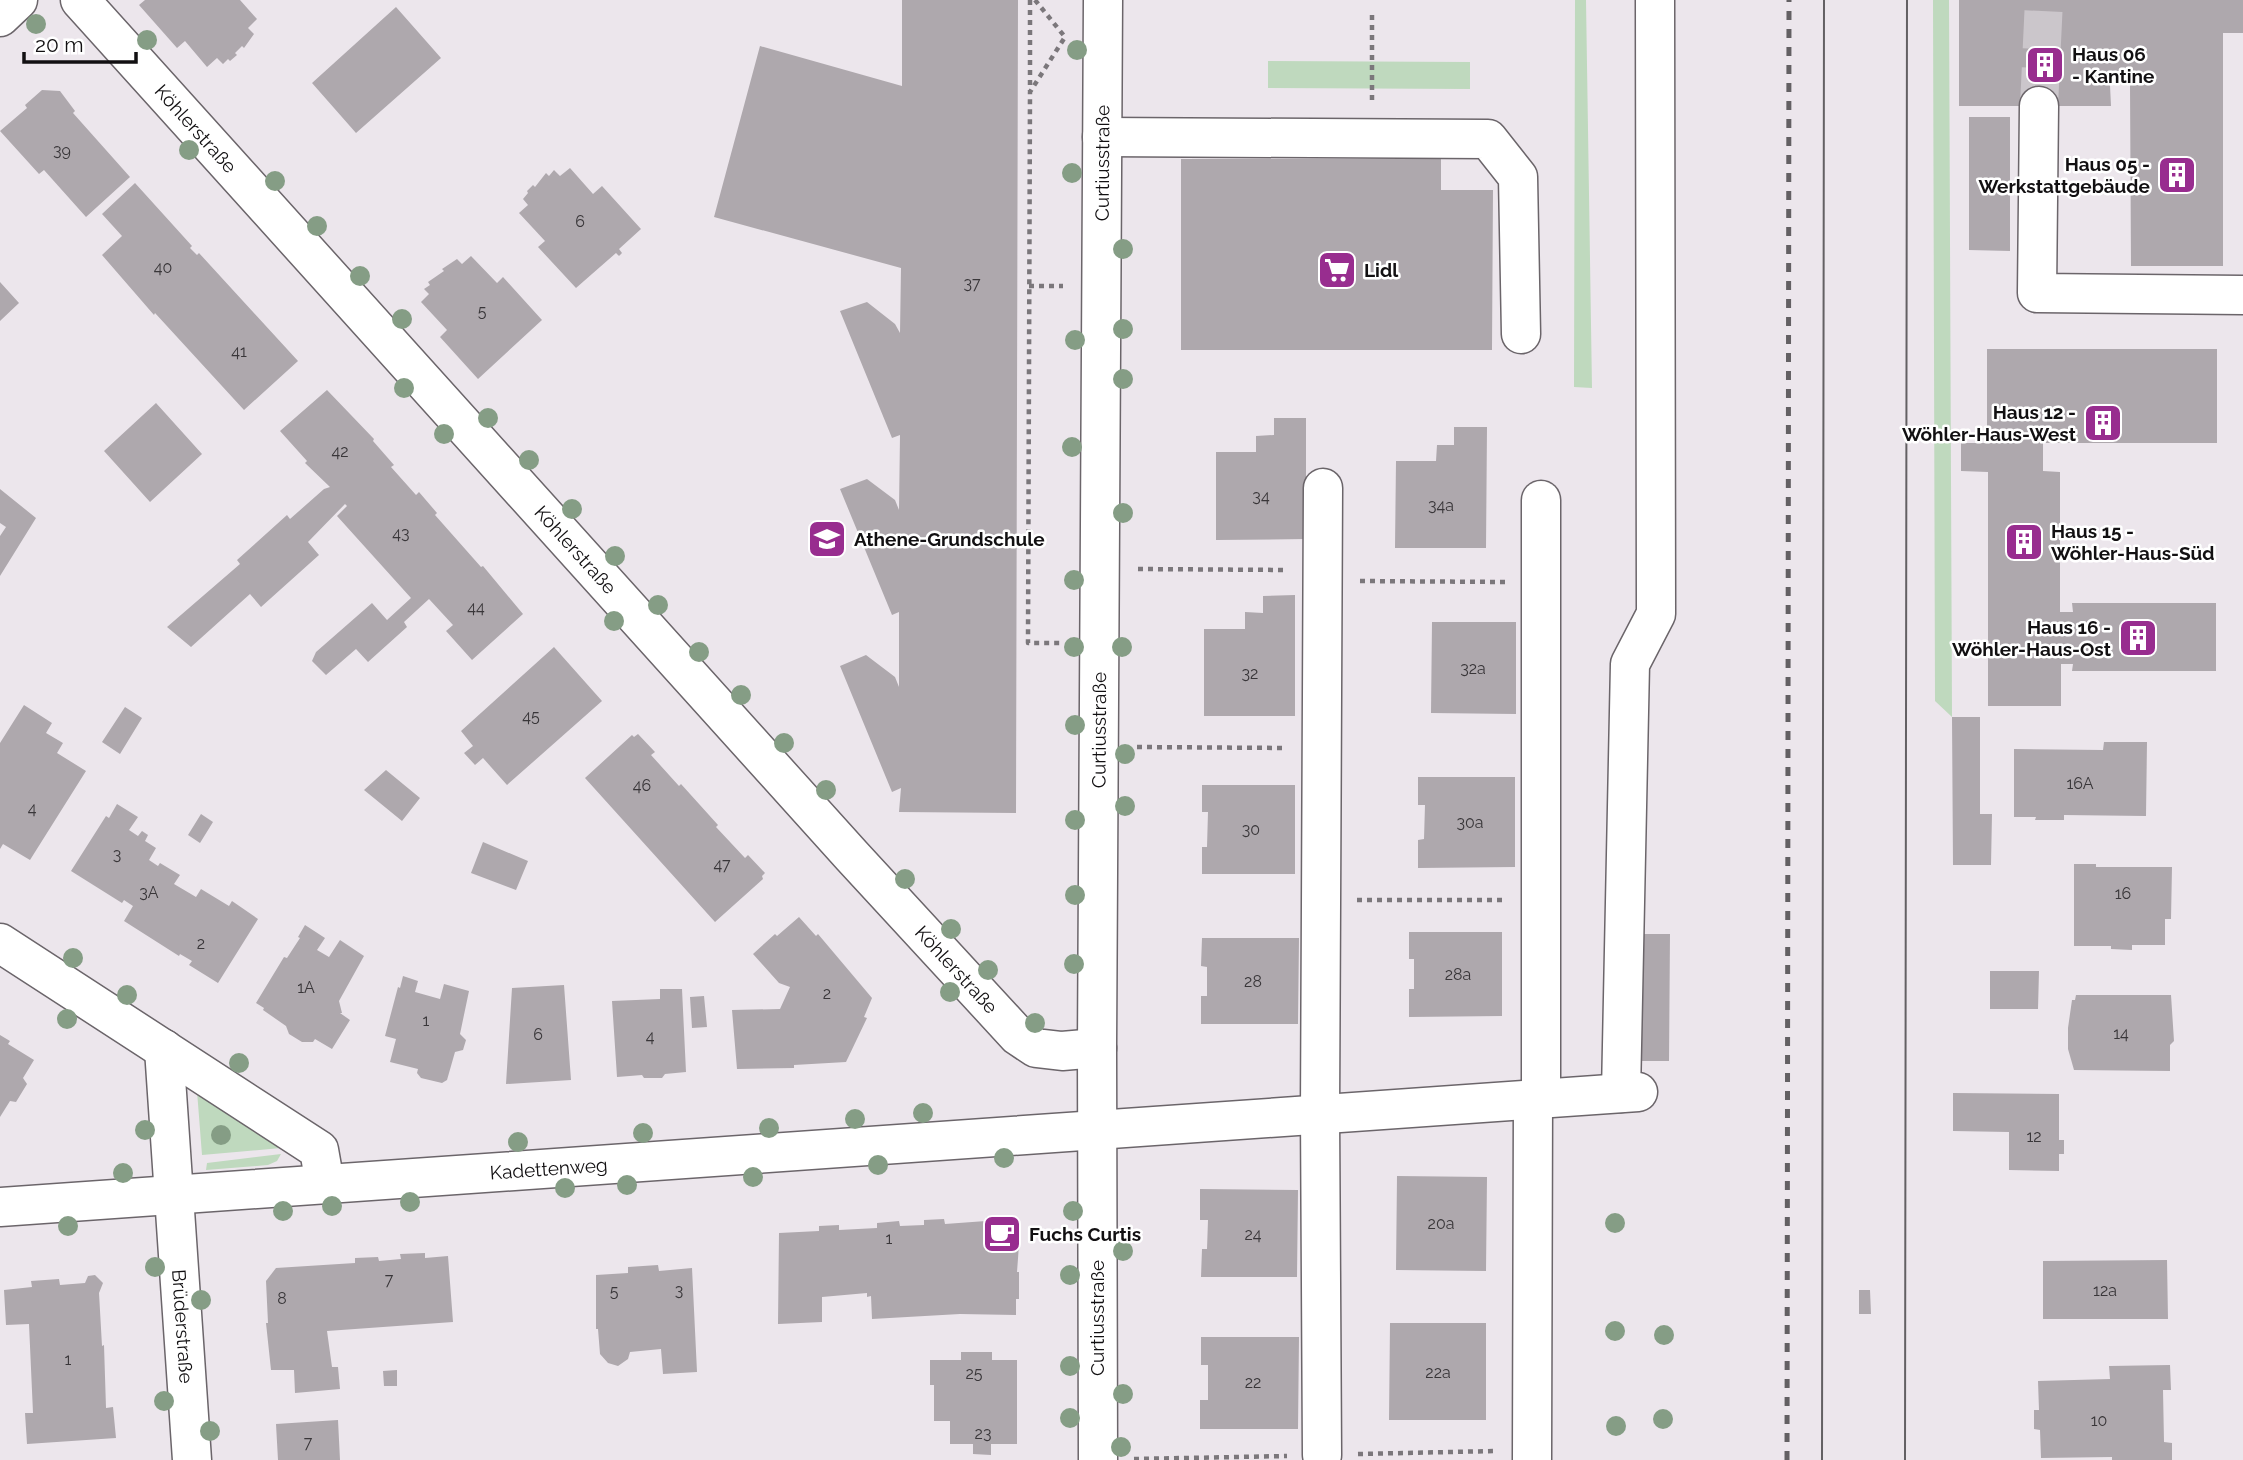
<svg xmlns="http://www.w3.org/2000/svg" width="2243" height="1460" font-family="Raleway,sans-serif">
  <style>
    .green { fill: #bfd9be }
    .building { fill: #aea8ad }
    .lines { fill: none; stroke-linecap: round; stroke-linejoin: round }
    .minor-tunnel { stroke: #cbc6cb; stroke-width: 38; stroke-dasharray: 38 19; stroke-linecap: butt }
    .minor-casing { stroke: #6b656a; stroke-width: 41 }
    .path { stroke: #7b777b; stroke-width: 4.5; stroke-dasharray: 5 5; stroke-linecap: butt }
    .minor { stroke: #fff; stroke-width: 38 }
    .tram { stroke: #636063; stroke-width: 2 }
    .rail { stroke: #636063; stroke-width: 5; stroke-dasharray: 9 9; stroke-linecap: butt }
    .tree { fill: #859d85 }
    .labels { text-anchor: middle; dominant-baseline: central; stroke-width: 5; stroke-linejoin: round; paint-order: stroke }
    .number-label { font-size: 16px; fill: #393639 }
    .poi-label { font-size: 19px; font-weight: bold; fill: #121012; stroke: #fff; text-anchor: start }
    .street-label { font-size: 19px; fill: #121012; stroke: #fff }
  </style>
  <rect width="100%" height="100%" fill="#ece6ec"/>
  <path class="green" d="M1575,0H1586L1592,388L1574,387Z
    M1933,0H1949L1952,717L1935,701Z
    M1268,61L1470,62V89L1268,88Z
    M197,1091L281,1148L202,1155Z
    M281,1154L277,1161L268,1165L206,1170L207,1163Z"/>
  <path class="building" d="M145,0H240L257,19L248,28L254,34L244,48L242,46L235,53L237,55L230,61L228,59L223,64L217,58L207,67L185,41L177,48L139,5Z
    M902,0H1018L1016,813L899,812L901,788L892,792L840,666L866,655L895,677L899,687V612L892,615L840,489L867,479L895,500L899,510L900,435L892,438L840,311L867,302L895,324L900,333L901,268L714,217L760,46L902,86Z
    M1959,0H2243V33H2223V266H2131L2130,85H2110L2111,106H1959Z
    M396,7L441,58L356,133L312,83Z
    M42,90L60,91L75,111L73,113L130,177L86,217L44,170L39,174L0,131L27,108L25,105Z
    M1969,117H2010V251L1969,250Z
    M1181,159H1441V190H1493L1492,350H1181Z
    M570,168L593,194L602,186L641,229L619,249L622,253L619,256L616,253L576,288L538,247L545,241L519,213L528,205L523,199L528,193L527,191L533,185L535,187L546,173L549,176L554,170L560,176Z
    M135,183L192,246L190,248L197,255L199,253L298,361L244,410L155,313L154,315L102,255L122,236L102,214Z
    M471,256L497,283L503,277L542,320L478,379L440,337L447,330L421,302L429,294L424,289L430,285L428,282L444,271L442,269L457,259L462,264Z
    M0,282L19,303L0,321Z
    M1987,349H2217V443H2043V471L2060,472V612H2073L2072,603H2216V671H2072L2073,664H2061V706H1988V472L1961,471V443H1987Z
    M327,390L374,439L373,441L394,465L391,467L416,495L419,492L437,513L435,515L481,567L483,566L523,614L472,660L446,631L453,625L429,599L404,622L407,627L368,662L356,649L326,675L312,661L316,652L372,603L387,620L411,598L337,516L347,506L345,504L308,542L319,555L261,607L250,594L191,647L167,627L240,564L237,560L287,515L290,519L324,489L330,487L305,463L307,461L280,431Z
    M156,403L202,454L150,502L104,451Z
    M1274,418H1306V539L1216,540V452H1256V436L1274,435Z
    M1454,427H1487L1486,548H1395L1396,461H1436L1437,445H1454Z
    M0,489L36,518L0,576V536L6,527L0,523Z
    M1295,595V716H1204V629H1245V612L1263,613V596Z
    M1432,622H1516V714L1431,713Z
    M554,647L602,701L507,785L483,758L475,765L464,753L473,746L461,731Z
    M24,705L52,723L46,733L63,743L57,753L86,771L30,860L3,844L0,849V743Z
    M125,707L142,718L120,754L102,742Z
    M1952,717H1980V814H1992L1991,865H1953Z
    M638,734L655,752L651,755L679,786L681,784L718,825L716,827L745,858L748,855L765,873L762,876L763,879L715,922L585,778L632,735L634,737Z
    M2104,742H2147L2146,816L2064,815V820H2035L2036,817H2014V749L2103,750Z
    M386,770L420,798L402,821L364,790Z
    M1418,777H1515V867L1418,868V840L1424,839L1425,805H1418Z
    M1202,785H1295V874H1202V847H1207L1208,812H1202Z
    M117,804L138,817L129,830L138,836L142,831L148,835L145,841L156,848L149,860L158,866L160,863L180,875L174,884L196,897L201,889L229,906L232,901L258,919L218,983L189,965L192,961L180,954L179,956L124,921L133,906L124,900L122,903L71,871L106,816L109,818Z
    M201,814L213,822L200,843L188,835Z
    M483,842L528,861L516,890L471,873Z
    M2074,864H2096V867H2172L2171,919H2165V945H2132V950L2111,949V946H2074Z
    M799,917L816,936L818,934L872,998L864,1017L867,1018L846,1062L794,1065V1068L737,1069L732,1010L780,1009L790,987L779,983L753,954L775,934L777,936Z
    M305,925L325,938L317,950L329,957L340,940L364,956L339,1001L342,1013H340L350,1020L332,1049L315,1039L313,1042H302L289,1034L286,1026L263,1010L264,1008L256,1003L284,957L287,958L300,938L298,937Z
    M1409,932H1502V1016L1409,1017V989H1414V959H1409Z
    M1637,934H1670L1669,1061H1636Z
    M1202,938H1299L1298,1024H1201V996H1207V967L1201,966Z
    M1990,971H2039L2038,1009H1990Z
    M403,976L418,981L415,992L440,999L444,984L469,991L460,1034L466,1040L463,1050L455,1052L447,1080L442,1083L421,1078L417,1073L418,1069L390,1062L396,1039L385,1036L398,987L400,988Z
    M564,985L571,1080L506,1084L512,988Z
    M660,989H682L686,1072L665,1074L662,1078H644L642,1075L617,1077L612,1001L660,999Z
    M2076,995H2171L2174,1041L2170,1045V1071L2074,1070L2068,1049V1028L2072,1000H2075Z
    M704,996L707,1027L692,1028L690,997Z
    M0,1035L10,1041L8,1044L34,1060L23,1078L27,1084L16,1102L10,1101L0,1117Z
    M1953,1093L2059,1094V1140H2064V1154H2059V1171L2009,1170V1132L1953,1131Z
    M1397,1176L1487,1177L1486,1271L1396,1270Z
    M1200,1189L1298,1190L1297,1277H1201L1202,1249H1207L1208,1220H1200Z
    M1005,1216L1020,1231L1017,1272H1019V1299H1016V1315L960,1314L872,1319L871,1296L867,1297V1293L822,1297V1322L778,1324L779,1233L819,1231V1226L839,1225V1230L877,1228V1223L899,1221L900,1226L924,1225V1220L944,1219L945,1224L986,1221V1217Z
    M425,1253V1258L448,1256L453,1322L327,1331L332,1367H338L340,1389L295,1393L294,1370H271L266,1323H268L266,1281L276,1268L355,1263V1258L378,1257L379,1261L401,1259L400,1254Z
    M2167,1260L2168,1319H2043V1261Z
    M658,1265L659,1271L692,1268L697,1372L663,1374L661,1349L630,1352L628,1359L618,1366L608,1363L600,1354L598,1329H596V1275L628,1273V1267Z
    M95,1275L103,1283L99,1293L102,1346L104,1345L106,1408L113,1407L116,1438L27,1444L25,1413H33L29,1324L6,1325L4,1290L32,1287L31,1281L59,1279L60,1285L85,1283L88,1276Z
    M1859,1290H1870L1871,1314H1859Z
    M1390,1323H1486V1420H1389Z
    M1201,1337H1299L1298,1429H1200V1400H1208V1365H1201Z
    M961,1352H992V1360H1017V1444H991V1455L973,1454V1444H950V1421H934V1385H930V1360H961Z
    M2170,1365L2171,1390H2163L2164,1442L2172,1443V1460H2112V1457L2041,1458L2040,1430L2034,1429V1410H2039L2038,1381L2110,1379L2109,1366Z
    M397,1370V1386H384L383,1371Z
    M338,1420L340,1460H278L276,1424Z"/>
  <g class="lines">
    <path class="minor-tunnel" d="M2039,106L2044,0"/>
    <defs>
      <g id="minor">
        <path id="s1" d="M80,0L852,856L1018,1036L1036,1048L1062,1051L1097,1048"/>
        <path d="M0,17L18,0"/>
        <path d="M2039,106L2037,293L2243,295"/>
        <path d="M1102,137L1488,139L1518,177L1521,334"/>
        <path d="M1541,500V1097"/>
        <path d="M0,943L319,1150L325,1184"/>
        <path id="s2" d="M164,1049L192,1460"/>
        <path d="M1621,1093L1630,664L1656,614L1655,0"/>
        <path id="s3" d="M0,1207L1638,1092"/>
        <path d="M1322,1455L1320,1113L1323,488"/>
        <path id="s4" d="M1098,1460L1097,1048L1103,0"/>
        <path d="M1532,1460L1533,1098"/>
      </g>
    </defs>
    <use href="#minor" class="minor-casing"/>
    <path class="path" d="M1030,0V91
      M1035,0L1065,37L1030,92L1028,643H1062
      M1372,100V15
      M1029,286H1063
      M1138,569L1287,570
      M1360,581L1505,582
      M1137,747L1286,748
      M1357,900H1502
      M1358,1454L1496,1451
      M1134,1459L1287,1456"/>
    <use href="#minor" class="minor"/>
    <path class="tram" d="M1822,1460L1824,0
      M1905,1460L1907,0"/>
    <path class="rail" d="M1787,1460L1789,0"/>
  </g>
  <g class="tree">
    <circle cx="36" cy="24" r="10"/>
    <circle cx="147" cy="40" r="10"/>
    <circle cx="1077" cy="50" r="10"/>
    <circle cx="189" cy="150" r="10"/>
    <circle cx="1072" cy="173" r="10"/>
    <circle cx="275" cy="181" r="10"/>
    <circle cx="317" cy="226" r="10"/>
    <circle cx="1123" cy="249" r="10"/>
    <circle cx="360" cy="276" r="10"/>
    <circle cx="402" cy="319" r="10"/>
    <circle cx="1123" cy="329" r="10"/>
    <circle cx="1075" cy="340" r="10"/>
    <circle cx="1123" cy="379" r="10"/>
    <circle cx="404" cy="388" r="10"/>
    <circle cx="488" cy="418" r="10"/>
    <circle cx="444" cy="434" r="10"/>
    <circle cx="1072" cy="447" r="10"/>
    <circle cx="529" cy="460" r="10"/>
    <circle cx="572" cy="509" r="10"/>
    <circle cx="1123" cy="513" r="10"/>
    <circle cx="615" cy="556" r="10"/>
    <circle cx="1074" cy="580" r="10"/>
    <circle cx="658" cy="605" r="10"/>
    <circle cx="614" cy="621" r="10"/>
    <circle cx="1074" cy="647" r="10"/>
    <circle cx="1122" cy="647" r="10"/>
    <circle cx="699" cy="652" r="10"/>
    <circle cx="741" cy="695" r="10"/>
    <circle cx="1075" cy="725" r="10"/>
    <circle cx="784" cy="743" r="10"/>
    <circle cx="1125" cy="754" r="10"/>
    <circle cx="826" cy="790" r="10"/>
    <circle cx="1125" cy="806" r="10"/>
    <circle cx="1075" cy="820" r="10"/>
    <circle cx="905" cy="879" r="10"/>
    <circle cx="1075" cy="895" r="10"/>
    <circle cx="951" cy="929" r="10"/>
    <circle cx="73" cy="958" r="10"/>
    <circle cx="1074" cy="964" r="10"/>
    <circle cx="988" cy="970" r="10"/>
    <circle cx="950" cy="992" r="10"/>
    <circle cx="127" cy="995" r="10"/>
    <circle cx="67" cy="1019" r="10"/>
    <circle cx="1035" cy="1023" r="10"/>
    <circle cx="239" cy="1063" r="10"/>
    <circle cx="923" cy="1113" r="10"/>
    <circle cx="855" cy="1119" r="10"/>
    <circle cx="769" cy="1128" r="10"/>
    <circle cx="145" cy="1130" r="10"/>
    <circle cx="643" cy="1133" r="10"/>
    <circle cx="221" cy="1135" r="10"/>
    <circle cx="518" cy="1142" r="10"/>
    <circle cx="1004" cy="1158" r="10"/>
    <circle cx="878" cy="1165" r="10"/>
    <circle cx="123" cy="1173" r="10"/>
    <circle cx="753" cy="1177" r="10"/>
    <circle cx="627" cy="1185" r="10"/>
    <circle cx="565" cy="1188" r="10"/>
    <circle cx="410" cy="1202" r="10"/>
    <circle cx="332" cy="1206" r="10"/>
    <circle cx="283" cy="1211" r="10"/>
    <circle cx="1073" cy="1211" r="10"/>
    <circle cx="1615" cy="1223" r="10"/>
    <circle cx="68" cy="1226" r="10"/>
    <circle cx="1123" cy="1251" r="10"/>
    <circle cx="155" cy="1267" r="10"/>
    <circle cx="1070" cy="1275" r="10"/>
    <circle cx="201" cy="1300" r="10"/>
    <circle cx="1615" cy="1331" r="10"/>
    <circle cx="1664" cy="1335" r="10"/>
    <circle cx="1070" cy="1366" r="10"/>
    <circle cx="1123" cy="1394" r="10"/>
    <circle cx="164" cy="1401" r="10"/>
    <circle cx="1070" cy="1418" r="10"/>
    <circle cx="1663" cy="1419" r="10"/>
    <circle cx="1616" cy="1426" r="10"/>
    <circle cx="210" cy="1431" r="10"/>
    <circle cx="1121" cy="1447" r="10"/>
  </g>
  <defs>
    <symbol id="building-square" viewBox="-11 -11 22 22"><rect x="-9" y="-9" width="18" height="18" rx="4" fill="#982d8f" stroke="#fff"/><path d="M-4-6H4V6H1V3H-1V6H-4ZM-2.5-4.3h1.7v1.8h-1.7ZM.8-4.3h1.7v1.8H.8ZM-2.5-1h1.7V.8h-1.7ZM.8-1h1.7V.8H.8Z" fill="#fff"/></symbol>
    <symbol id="supermarket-square" viewBox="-11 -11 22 22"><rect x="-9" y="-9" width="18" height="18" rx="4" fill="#982d8f" stroke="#fff"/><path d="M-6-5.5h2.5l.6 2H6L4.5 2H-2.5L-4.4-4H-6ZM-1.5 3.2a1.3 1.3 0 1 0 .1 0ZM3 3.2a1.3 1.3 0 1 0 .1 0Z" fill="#fff"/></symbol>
    <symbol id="school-square" viewBox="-11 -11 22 22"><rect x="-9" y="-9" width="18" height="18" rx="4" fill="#982d8f" stroke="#fff"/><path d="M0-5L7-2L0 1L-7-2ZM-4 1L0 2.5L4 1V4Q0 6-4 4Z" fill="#fff"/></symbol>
    <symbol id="cafe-square" viewBox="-11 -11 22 22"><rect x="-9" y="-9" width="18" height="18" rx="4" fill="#982d8f" stroke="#fff"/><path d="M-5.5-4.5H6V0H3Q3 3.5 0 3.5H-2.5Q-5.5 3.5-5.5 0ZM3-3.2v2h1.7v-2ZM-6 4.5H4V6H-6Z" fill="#fff"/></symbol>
  </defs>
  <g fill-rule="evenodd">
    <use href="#building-square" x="2023" y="43" width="44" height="44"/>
    <use href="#building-square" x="2155" y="153" width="44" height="44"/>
    <use href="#supermarket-square" x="1315" y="248" width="44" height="44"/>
    <use href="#building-square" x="2081" y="401" width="44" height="44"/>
    <use href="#school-square" x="805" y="517" width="44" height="44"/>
    <use href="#building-square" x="2002" y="520" width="44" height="44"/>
    <use href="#building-square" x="2116" y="616" width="44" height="44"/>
    <use href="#cafe-square" x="980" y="1212" width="44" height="44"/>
  </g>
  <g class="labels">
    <g class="number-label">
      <text x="62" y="150">39</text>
      <text x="580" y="221">6</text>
      <text x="163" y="267">40</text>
      <text x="972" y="283">37</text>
      <text x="482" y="311">5</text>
      <text x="239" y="351">41</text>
      <text x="340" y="451">42</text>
      <text x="1261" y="496">34</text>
      <text x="1441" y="505">34a</text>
      <text x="401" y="533">43</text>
      <text x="476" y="607">44</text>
      <text x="1473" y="668">32a</text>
      <text x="1250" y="673">32</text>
      <text x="531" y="716">45</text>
      <text x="2080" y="783">16A</text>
      <text x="642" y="785">46</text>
      <text x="32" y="808">4</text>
      <text x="1470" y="822">30a</text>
      <text x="1251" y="829">30</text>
      <text x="117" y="854">3</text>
      <text x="722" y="864">47</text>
      <text x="149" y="892">3A</text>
      <text x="2123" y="893">16</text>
      <text x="201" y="943">2</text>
      <text x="1458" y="974">28a</text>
      <text x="1253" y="981">28</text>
      <text x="306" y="987">1A</text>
      <text x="827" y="993">2</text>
      <text x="426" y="1020">1</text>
      <text x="2121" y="1033">14</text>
      <text x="538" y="1034">6</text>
      <text x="650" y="1036">4</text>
      <text x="2034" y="1136">12</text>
      <text x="1441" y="1223">20a</text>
      <text x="1253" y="1234">24</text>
      <text x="889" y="1238">1</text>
      <text x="389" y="1279">7</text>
      <text x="679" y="1290">3</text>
      <text x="2105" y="1290">12a</text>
      <text x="614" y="1291">5</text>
      <text x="282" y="1298">8</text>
      <text x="68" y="1359">1</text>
      <text x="1438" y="1372">22a</text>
      <text x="974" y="1373">25</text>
      <text x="1253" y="1382">22</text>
      <text x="2099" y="1420">10</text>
      <text x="983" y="1433">23</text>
      <text x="308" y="1442">7</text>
    </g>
    <g class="poi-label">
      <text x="2072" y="54">Haus 06<tspan x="2072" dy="22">- Kantine</tspan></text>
      <text x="2150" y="164" text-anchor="end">Haus 05 -<tspan x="2150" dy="22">Werkstattgebäude</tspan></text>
      <text x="1364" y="270">Lidl</text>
      <text x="2076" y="412" text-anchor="end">Haus 12 -<tspan x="2076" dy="22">Wöhler-Haus-West</tspan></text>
      <text x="2051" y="531">Haus 15 -<tspan x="2051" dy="22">Wöhler-Haus-Süd</tspan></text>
      <text x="854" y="539">Athene-Grundschule</text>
      <text x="2111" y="627" text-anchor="end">Haus 16 -<tspan x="2111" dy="22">Wöhler-Haus-Ost</tspan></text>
      <text x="1029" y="1234">Fuchs Curtis</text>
    </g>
    <g class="street-label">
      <text stroke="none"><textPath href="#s1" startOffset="173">Köhlerstraße</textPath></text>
      <text stroke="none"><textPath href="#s4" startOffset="1297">Curtiusstraße</textPath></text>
      <text stroke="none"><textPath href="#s1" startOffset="740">Köhlerstraße</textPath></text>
      <text stroke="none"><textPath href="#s4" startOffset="730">Curtiusstraße</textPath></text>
      <text stroke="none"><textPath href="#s1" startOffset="1307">Köhlerstraße</textPath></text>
      <text stroke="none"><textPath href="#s3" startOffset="550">Kadettenweg</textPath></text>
      <text transform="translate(1097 1318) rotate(-90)">Curtiusstraße</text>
      <text stroke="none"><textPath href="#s2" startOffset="278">Brüderstraße</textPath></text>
    </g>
  </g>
  <path d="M24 52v10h112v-10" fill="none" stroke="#121012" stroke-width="3.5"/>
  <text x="35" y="52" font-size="21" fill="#121012" stroke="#ffffff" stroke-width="5" paint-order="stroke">20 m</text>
</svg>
